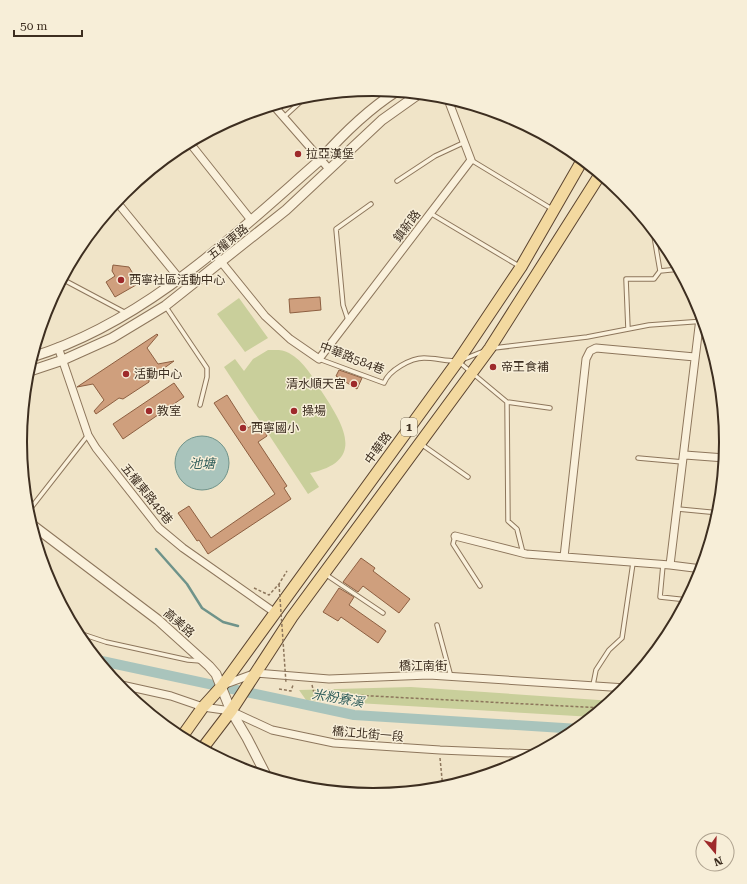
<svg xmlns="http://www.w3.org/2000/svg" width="747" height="884" font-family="'Roboto Serif','Noto Sans TC',serif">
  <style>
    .green { fill: #c9cf9b }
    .water { fill: #a9c4bc; stroke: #6f938a }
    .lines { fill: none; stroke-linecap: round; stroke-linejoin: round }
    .stream { stroke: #6f938a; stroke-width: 2.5 }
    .canal { stroke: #a9c4bc; stroke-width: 10 }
    .building { fill: #cf9f7d; stroke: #8d5f41 }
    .service-casing { stroke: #8d765c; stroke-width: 5.5 }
    .minor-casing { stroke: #8d765c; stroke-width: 9 }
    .tertiary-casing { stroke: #8d765c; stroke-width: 11 }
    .primary-casing { stroke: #5b4430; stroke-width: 13 }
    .path { stroke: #8d765c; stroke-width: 1.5; stroke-dasharray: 3 2; stroke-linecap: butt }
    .service { stroke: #faf1dc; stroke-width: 3.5 }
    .minor { stroke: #faf1dc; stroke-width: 7 }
    .tertiary { stroke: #faf1dc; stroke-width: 9 }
    .primary { stroke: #f3d9a0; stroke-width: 11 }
    .path-bridge { stroke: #8d765c; stroke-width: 1.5; stroke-dasharray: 3 2; stroke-linecap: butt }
    .poi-dot { fill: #9e2a2b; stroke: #f7eed8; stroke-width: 1.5 }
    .labels { text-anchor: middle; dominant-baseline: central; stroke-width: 3; stroke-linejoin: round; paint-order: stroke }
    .shield { fill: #f7eed8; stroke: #756857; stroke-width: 1 }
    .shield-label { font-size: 11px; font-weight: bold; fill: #3d2e20 }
    .poi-label { font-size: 12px; fill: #3d2e20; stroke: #f7eed8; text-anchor: start }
    .street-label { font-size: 12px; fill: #3d2e20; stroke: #f7eed8 }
    .water-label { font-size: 13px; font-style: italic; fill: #2f5d5a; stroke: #f7eed8 }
    .rim { fill: none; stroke: #3d2e20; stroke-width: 2 }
  </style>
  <rect width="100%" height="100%" fill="#f0e4c8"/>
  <path class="green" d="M239,298L268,338L245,352L217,314Z
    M268,350C276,350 282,349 289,353C304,361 313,378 322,392C343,424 367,461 310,473L319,487L308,494L224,367L235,359L244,371L253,359Z
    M411,687L613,701L593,717L306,700L299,690Z"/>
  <path class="water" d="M175 463a27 27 0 1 1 54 0a27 27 0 1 1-54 0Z"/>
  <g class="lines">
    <path class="stream" d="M156,549L187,584L202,608L223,622L238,626"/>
    <path class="canal" d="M97,660L354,715L579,729"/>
  </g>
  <path class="building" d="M113,265L129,267L135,277L132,278L136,285L115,297L106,282L115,276L112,271Z
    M320,297L321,310L290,313L289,299Z
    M157,334L158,335L147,348L158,364L174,361L149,379V382L123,399L119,398L96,414L94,411L104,400L93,384L77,387Z
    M339,370L362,378L357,389L336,376Z
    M174,383L184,397L123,439L113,424Z
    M227,395L248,428L257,422L263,428L267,436L258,442L287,486L284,488L291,499L208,554L199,540L197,541L178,513L189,506L211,538L275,494L214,403Z
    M361,558L375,568L373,571L410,599L399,613L363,586L358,592L343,582Z
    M339,588L354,597L349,605L386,631L378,643L341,617L338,621L323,612Z"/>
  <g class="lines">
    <defs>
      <path id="service" d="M284,117L308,95
        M471,160L552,209
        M397,181L435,156L463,143
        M430,213L519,266
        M653,230L660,271
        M82,242L83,246
        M62,279L126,313
        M166,307L207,368V377L200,405
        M348,320L343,305L336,229L371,204
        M628,329L626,279H654L660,271L680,269
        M36,344L39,353
        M494,348L587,337L649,325L705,321
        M319,359L384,383C389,370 411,358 424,358C435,358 445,361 456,361
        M464,359L484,351
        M459,362L507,402L508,521L517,529L523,553
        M507,402L550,408
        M421,444L468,477
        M638,458L683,462
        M678,509L720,513
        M27,513L88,435
        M455,536L453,544L480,586
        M663,565L660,597L688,600
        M325,574L383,613
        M437,625L451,677
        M76,632L106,642L188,660L201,661
        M593,685L596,670L609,650L622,638L633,563"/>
      <path id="minor" d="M380,89L387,98
        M273,105L329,169
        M189,142L251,220
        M116,201L179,278
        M214,253L265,316L290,339L319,359L471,160L447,97
        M58,347L88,435L96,448L159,528L183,548L274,612
        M685,455L725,458
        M455,536L526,554L670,565L702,569
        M564,557L586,359L590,351L596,348L695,357
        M670,565L701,310
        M117,684L171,696L203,707L231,711L272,730L334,743L440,750L536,754
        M223,685L256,673L329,679L429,675L626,688"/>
      <path id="tertiary" d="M32,357C145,322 233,236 320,160C342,135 369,109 397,91
        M27,372L63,360L112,338L165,306L286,210L382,120L420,93
        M31,524L158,620L209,666L216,674L231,711L247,738L267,777"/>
      <path id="primary" d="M181,738L203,707L222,686L458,361L521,267L583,159
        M202,749L231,711L292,617L490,348L601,173"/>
    </defs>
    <use href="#service" class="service-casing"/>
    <use href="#minor" class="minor-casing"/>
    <use href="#tertiary" class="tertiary-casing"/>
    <use href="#primary" class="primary-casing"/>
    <path class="path" d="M254,588L269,595L279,584L287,571
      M312,685L314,693L604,708
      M279,689L291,691L293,685
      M440,758L443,789"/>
    <use href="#service" class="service"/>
    <use href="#minor" class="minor"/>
    <use href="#tertiary" class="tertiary"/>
    <use href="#primary" class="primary"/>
    <path class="path-bridge" d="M279,584L286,683"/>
  </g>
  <g class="poi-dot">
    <circle cx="298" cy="154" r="4"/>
    <circle cx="121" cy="280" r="4"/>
    <circle cx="493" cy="367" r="4"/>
    <circle cx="126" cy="374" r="4"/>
    <circle cx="354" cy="384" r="4"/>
    <circle cx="149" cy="411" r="4"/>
    <circle cx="294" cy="411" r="4"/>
    <circle cx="243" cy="428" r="4"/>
  </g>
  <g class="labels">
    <rect class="shield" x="401" y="418" width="16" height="18" rx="3"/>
    <g class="shield-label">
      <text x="409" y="427">1</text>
    </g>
    <g class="poi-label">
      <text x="306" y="154">拉亞漢堡</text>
      <text x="129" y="280">西寧社區活動中心</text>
      <text x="501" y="367">帝王食補</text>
      <text x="134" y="374">活動中心</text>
      <text x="346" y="384" text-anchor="end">清水順天宮</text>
      <text x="157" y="411">教室</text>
      <text x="302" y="411">操場</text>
      <text x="251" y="428">西寧國小</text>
    </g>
    <g class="street-label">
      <text transform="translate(407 226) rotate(-53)">鎮新路</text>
      <text transform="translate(228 242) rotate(-39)">五權東路</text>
      <text transform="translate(352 358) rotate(21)">中華路584巷</text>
      <text transform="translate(378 448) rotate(-54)">中華路</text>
      <text transform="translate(147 494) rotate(51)">五權東路48巷</text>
      <text transform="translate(179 623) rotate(41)">高美路</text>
      <text x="423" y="666">橋江南街</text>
      <text transform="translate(368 734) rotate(5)">橋江北街一段</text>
    </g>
    <g class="water-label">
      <text x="202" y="463">池塘</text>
      <text transform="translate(338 698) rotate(10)">米粉寮溪</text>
    </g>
  </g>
  <path d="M0 0H747V884H0ZM27 442a346 346 0 1 1 692 0a346 346 0 1 1-692 0Z" fill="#f7eed8" fill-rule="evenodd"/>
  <path class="rim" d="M27 442a346 346 0 1 1 692 0a346 346 0 1 1-692 0Z"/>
  <g transform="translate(715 852) rotate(161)"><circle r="19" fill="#f7eed8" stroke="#ada18e"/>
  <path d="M0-3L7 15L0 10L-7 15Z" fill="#9e2a2b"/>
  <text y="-6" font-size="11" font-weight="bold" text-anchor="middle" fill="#3d2e20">N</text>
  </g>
  <path d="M14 30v6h68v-6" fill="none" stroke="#3d2e20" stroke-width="2"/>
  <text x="20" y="30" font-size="12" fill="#3d2e20" stroke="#f7eed8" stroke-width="3" paint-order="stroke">50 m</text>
</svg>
